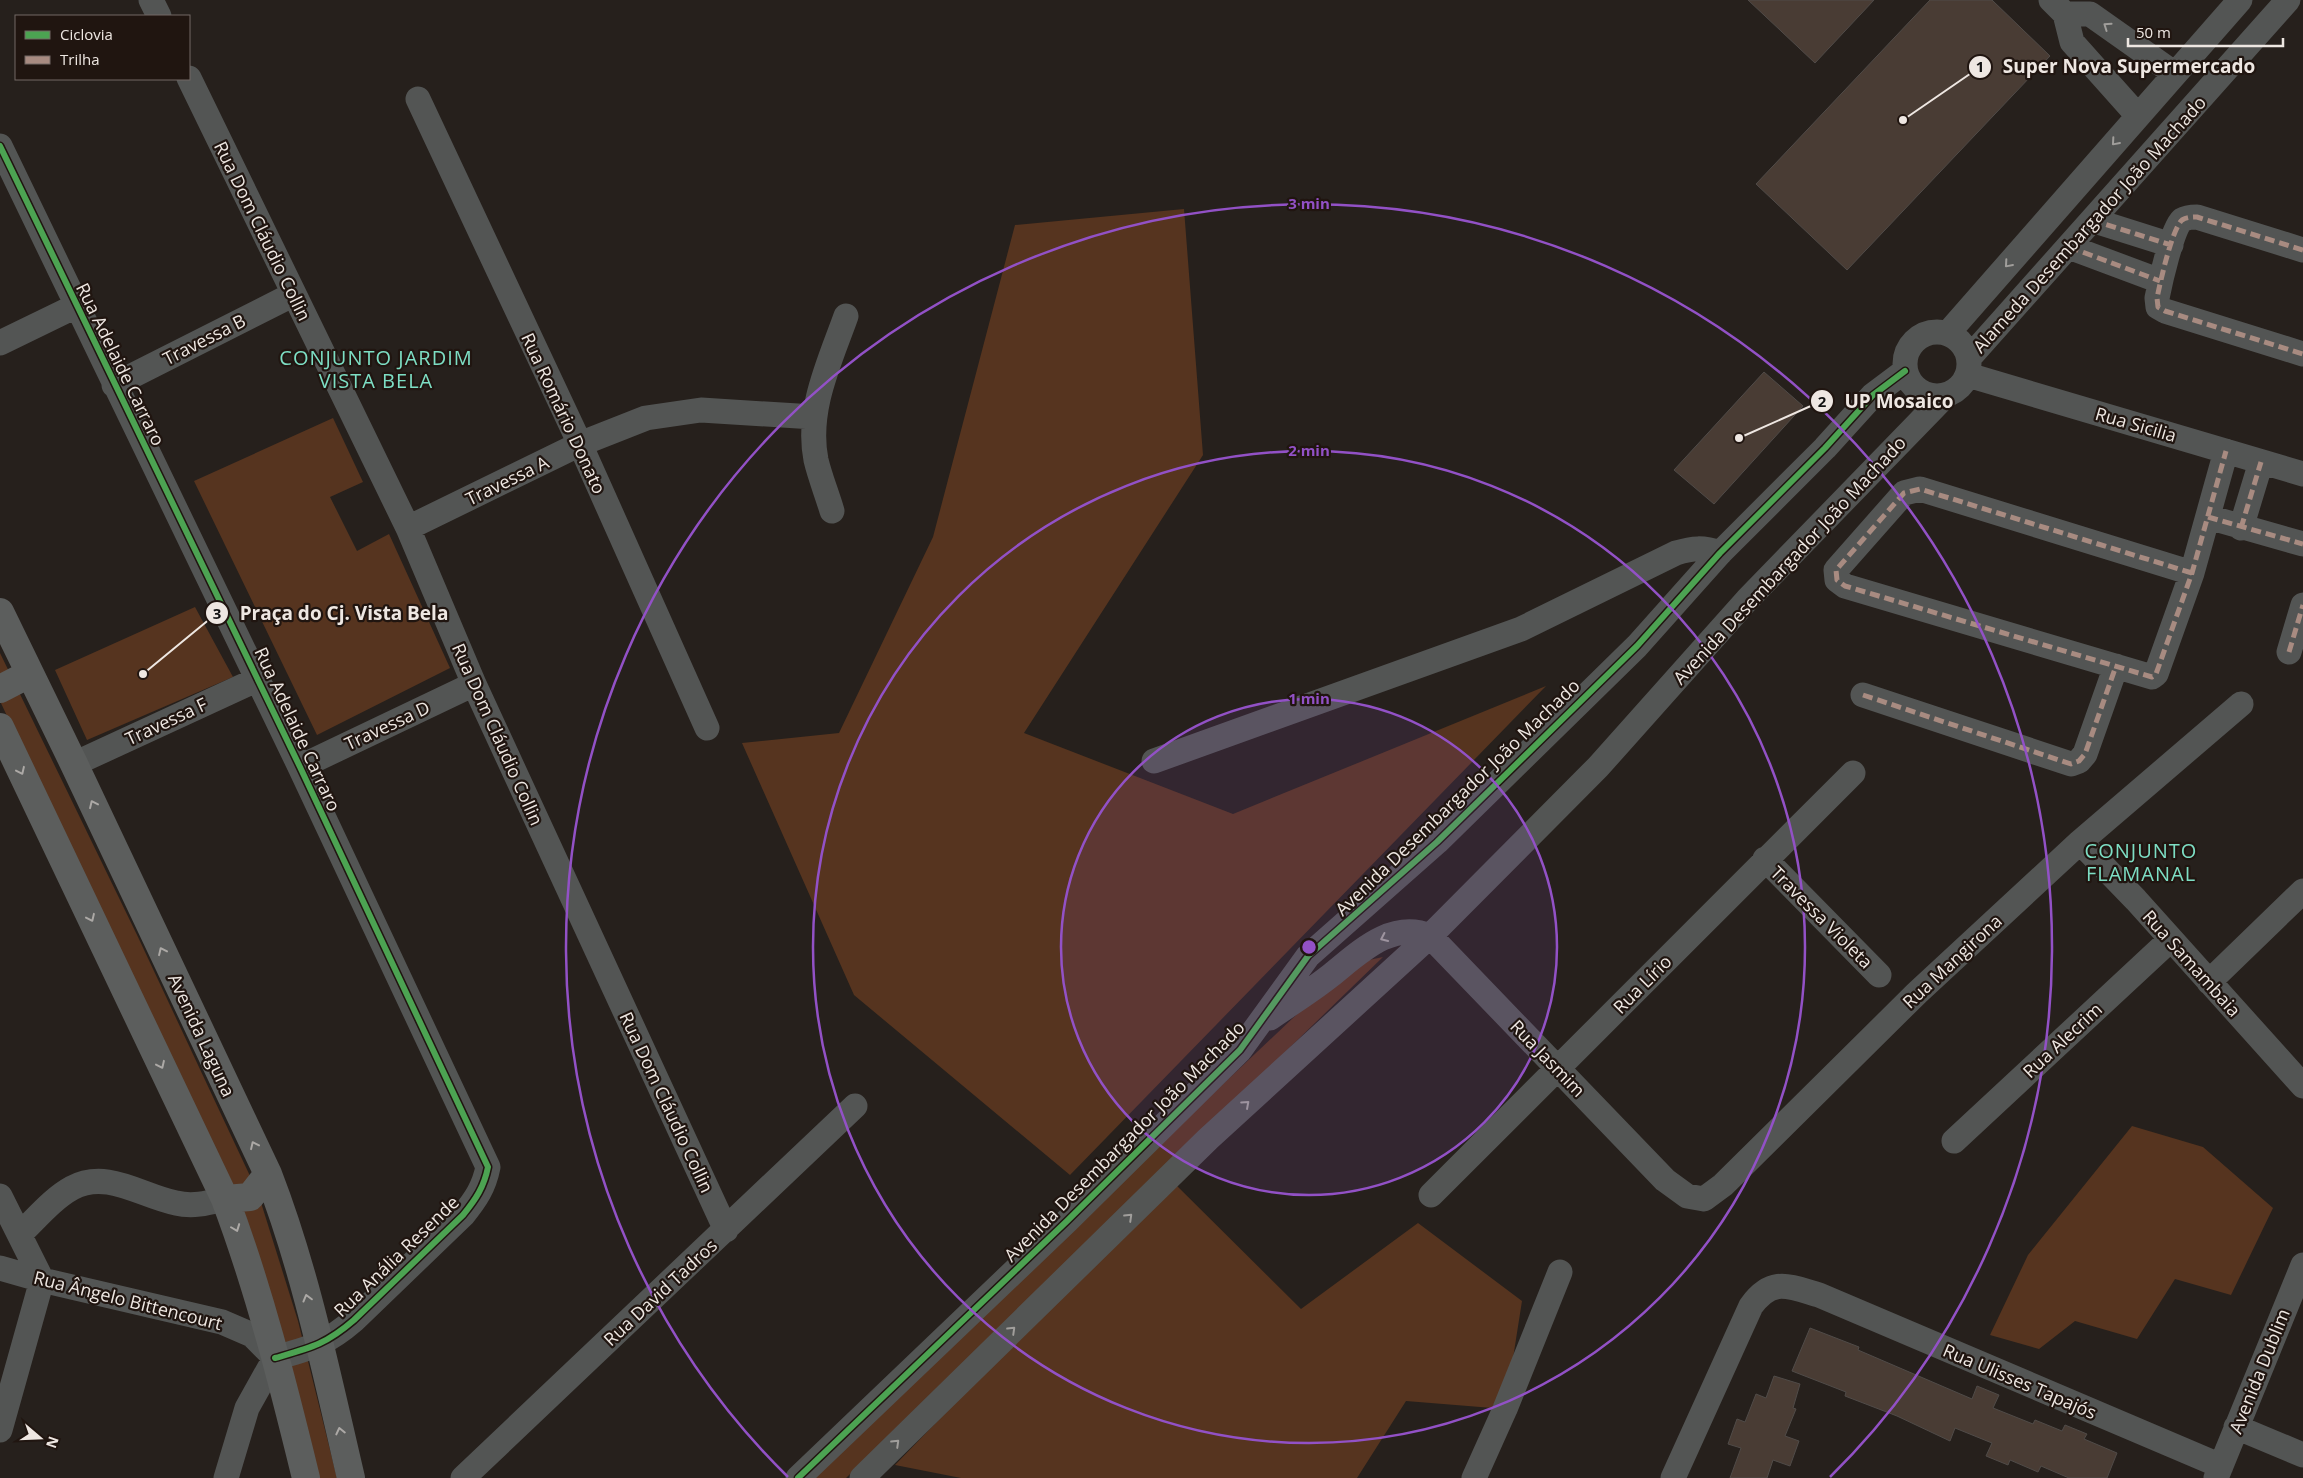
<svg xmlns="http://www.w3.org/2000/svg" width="2303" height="1478" font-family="'Open Sans',sans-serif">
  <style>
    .green { fill: #56341f }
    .building { fill: #493c34; stroke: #504b48 }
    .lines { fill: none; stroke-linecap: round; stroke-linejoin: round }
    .minor { stroke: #535554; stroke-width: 25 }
    .major { stroke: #5c5e5d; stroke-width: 28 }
    .quiet { stroke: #a88b81; stroke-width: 5; stroke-dasharray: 10 5; stroke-linecap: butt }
    .cycleway-casing { stroke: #201510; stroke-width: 9 }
    .cycleway { stroke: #4ca352; stroke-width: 6 }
    .oneway { stroke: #a09e9b }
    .oneway2 { stroke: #aca9a6 }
    .ring { fill: none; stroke: #9251c6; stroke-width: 2.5 }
    .labels { text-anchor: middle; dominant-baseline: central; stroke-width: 4.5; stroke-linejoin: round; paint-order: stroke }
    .street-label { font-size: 18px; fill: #eee7e2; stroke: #201510 }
    .quarter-label { font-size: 20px; letter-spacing: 1px; fill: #7ddec4; stroke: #201510 }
    .centre { fill: #9251c6; stroke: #201510; stroke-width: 2.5 }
    .ring-label { font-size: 15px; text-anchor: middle; font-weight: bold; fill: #9251c6; stroke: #201510; stroke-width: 4.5; stroke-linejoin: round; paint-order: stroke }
    .leader { fill: none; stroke: #eee7e2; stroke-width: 2 }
    .callout-dot { fill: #eee7e2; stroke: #201510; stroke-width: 2 }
    .mark-label { font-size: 15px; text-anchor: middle; font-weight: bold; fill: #111 }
    .callout-label { font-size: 19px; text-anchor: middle; font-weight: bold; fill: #eee7e2; stroke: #201510; stroke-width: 4.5; stroke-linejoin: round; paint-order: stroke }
  </style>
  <rect width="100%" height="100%" fill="#26201c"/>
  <path class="green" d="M1184,209L1203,455L1024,733L1233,814L1546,686L1070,1175L854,995L742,743L839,733L933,537L1015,225Z
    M333,418L363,482L330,497L357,551L389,534L450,668L317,735L194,481Z
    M195,607L233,677L87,740L55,670Z
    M0,653L138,937L258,1193L298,1321L337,1478H318L213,1156L0,701Z
    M1383,957L846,1478H807L1350,964Z
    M2132,1126L2203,1147L2273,1208L2231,1295L2175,1279L2137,1339L2075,1321L2039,1349L1990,1335L2028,1255Z
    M1171,1180L1301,1309L1418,1223L1522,1301L1505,1409L1406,1401L1357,1478H961L895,1465Z"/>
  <path class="building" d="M1748,0H1874L1815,63Z
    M1930,0H1992L2050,56L1847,270L1756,184Z
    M1764,372L1803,406L1714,504L1674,470Z
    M1810,1328L1859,1347L1858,1350L1972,1399L1977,1386L1999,1395L1993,1408L2033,1424L2035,1420L2062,1431L2065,1425L2087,1434L2084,1439L2117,1453L2107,1478H2069L2041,1466L2038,1472L2010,1460L2008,1465L1986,1456L1992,1443L1955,1428L1950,1441L1897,1416L1845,1396L1846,1392L1792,1371Z
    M1774,1376L1800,1384L1793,1408L1796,1409L1785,1436L1799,1441L1790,1466L1773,1460L1767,1478H1730L1741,1448L1728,1444L1737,1419L1745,1422L1756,1394L1766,1398Z"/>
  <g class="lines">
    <path class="minor" d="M151,0L159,16
      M2051,0L2065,14L2072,42L2138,116
      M2065,14H2090L2175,74
      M189,78L408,528L474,684L726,1230
      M418,99L580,444L707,728
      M0,146L300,767L488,1167C484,1187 476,1199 463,1215L354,1320C325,1345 310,1348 275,1358
      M2092,220L2171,245
      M2069,247L2160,281
      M2303,250L2197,217C2192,217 2187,217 2182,220C2172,229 2160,283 2157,298L2158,307L2165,311L2303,354
      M1905 364a32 32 0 1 1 64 0a32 32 0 1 1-64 0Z
      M1948,333L2240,0
      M0,343L76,306
      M1969,358L2288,0
      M1968,375L2303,474
      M114,385L294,294
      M832,511C827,494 820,477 816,460C806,410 830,361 846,316
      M2208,517L2303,544
      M408,528L580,444L646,418L701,410L814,417
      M2241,528L2261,462
      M2192,573L1920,489L1904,493L1836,570L1837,580L1845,586L2152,677L2156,674L2192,573L2226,451
      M2289,652L2303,605
      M1863,695L2071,764L2079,761L2085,754L2116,666
      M1154,761L1521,629L1676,553C1693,548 1703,547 1720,553
      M74,764L258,679
      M300,767L474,684
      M2080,842L2136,900L2303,1086
      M1765,859L1879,975
      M2209,982L2303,891
      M1270,1018C1290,1004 1311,991 1330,976C1359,953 1391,920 1430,936L1665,1180L1687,1196L1704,1199L1723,1185L1917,993L2080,842L2241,704
      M1954,1141L2170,940
      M1431,1195L1853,773
      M0,1196L42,1280
      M20,1234C36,1219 52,1199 72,1188C107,1169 141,1196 176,1203C193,1207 208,1203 225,1199
      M0,1268L42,1280L222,1322L252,1335L275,1358
      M2236,1427L2303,1455
      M0,1430L42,1280
      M226,1478L247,1408L275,1358
      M463,1478L855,1106
      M798,1478L1067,1221L1240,1050L1308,956L1437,842L1637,646L1720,553L1825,448L1873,395L1905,371
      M862,1478L1208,1139L1430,936L1598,767L1747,600L1944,397
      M1474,1478L1505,1409L1560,1272
      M1673,1478L1751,1306C1772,1277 1788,1286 1819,1295L2221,1466
      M2216,1478L2303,1265"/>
    <path class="major" d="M0,612L74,764L268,1174C306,1272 327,1376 351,1478
      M0,689L29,674
      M0,727L225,1199C259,1289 283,1384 306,1478
      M225,1199L250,1197L268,1174"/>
    <path class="quiet" d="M2092,220L2171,245
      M2069,247L2160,281
      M2303,250L2197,217C2192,217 2187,217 2182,220C2172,229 2160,283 2157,298L2158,307L2165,311L2303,354
      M2208,517L2303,544
      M2241,528L2261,462
      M2192,573L1920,489L1904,493L1836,570L1837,580L1845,586L2152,677L2156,674L2192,573L2226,451
      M2289,652L2303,605
      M1863,695L2071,764L2079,761L2085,754L2116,666"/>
    <defs>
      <path id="cycleway" d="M0,146L300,767L488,1167C484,1187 476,1199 463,1215L354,1320C325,1345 310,1348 275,1358
        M798,1478L1067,1221L1240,1050L1308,956L1437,842L1637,646L1720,553L1825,448L1873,395L1905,371"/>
    </defs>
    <use href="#cycleway" class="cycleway-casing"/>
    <use href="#cycleway" class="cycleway"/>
  </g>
  <defs><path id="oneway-chevron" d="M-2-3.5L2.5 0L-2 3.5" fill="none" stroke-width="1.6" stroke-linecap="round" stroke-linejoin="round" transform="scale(1.25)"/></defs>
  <g class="oneway">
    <use href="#oneway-chevron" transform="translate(2107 26) rotate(-145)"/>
    <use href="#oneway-chevron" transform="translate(2115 142) rotate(131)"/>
    <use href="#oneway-chevron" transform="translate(2008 264) rotate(131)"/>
    <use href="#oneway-chevron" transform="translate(1384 938) rotate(155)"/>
    <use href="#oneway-chevron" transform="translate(1246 1104) rotate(-42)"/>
    <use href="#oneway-chevron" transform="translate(1129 1217) rotate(-44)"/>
    <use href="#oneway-chevron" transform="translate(1012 1330) rotate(-44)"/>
    <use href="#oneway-chevron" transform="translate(896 1443) rotate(-44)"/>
  </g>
  <g class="oneway2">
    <use href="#oneway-chevron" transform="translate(21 771) rotate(65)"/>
    <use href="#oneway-chevron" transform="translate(93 804) rotate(-115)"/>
    <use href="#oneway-chevron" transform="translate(91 918) rotate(65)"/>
    <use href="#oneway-chevron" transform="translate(162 951) rotate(-115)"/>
    <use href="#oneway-chevron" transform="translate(161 1065) rotate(65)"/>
    <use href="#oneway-chevron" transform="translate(254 1145) rotate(-115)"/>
    <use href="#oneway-chevron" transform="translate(236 1228) rotate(69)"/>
    <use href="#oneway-chevron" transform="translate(307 1298) rotate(-105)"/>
    <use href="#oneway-chevron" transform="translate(340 1431) rotate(-103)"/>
  </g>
  <circle cx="1309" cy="947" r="248" fill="#9251c6" fill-opacity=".12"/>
  <g class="ring">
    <circle cx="1309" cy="947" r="248"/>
    <circle cx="1309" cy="947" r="496"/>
    <path d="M788 1477A743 743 0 1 1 1830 1477"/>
  </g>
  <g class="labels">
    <g class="street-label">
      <text transform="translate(2089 224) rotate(-48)">Alameda Desembargador João Machado</text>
      <text transform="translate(263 231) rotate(64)">Rua Dom Cláudio Collin</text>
      <text transform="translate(204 339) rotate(-27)">Travessa B</text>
      <text transform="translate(121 364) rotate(64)">Rua Adelaide Carraro</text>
      <text transform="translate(564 413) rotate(65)">Rua Romário Donato</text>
      <text transform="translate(2136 424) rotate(16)">Rua Sicilia</text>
      <text transform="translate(507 480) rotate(-26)">Travessa A</text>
      <text transform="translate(1789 560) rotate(-47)">Avenida Desembargador João Machado</text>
      <text transform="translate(166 721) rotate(-25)">Travessa F</text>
      <text transform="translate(387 725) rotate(-25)">Travessa D</text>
      <text transform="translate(298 729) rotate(65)">Rua Adelaide Carraro</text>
      <text transform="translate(498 734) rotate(66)">Rua Dom Cláudio Collin</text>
      <text transform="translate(1457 797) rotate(-44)">Avenida Desembargador João Machado</text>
      <text transform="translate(1822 917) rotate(45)">Travessa Violeta</text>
      <text transform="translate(1952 961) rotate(-43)">Rua Mangirona</text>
      <text transform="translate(2192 963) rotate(48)">Rua Samambaia</text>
      <text transform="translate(1642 984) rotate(-45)">Rua Lírio</text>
      <text transform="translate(202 1035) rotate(65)">Avenida Laguna</text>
      <text transform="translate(2062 1040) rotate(-43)">Rua Alecrim</text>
      <text transform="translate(1548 1058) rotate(46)">Rua Jasmim</text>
      <text transform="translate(667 1102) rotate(65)">Rua Dom Cláudio Collin</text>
      <text transform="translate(1124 1141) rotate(-45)">Avenida Desembargador João Machado</text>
      <text transform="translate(396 1256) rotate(-44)">Rua Anália Resende</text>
      <text transform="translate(660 1292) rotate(-43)">Rua David Tadros</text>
      <text transform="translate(128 1300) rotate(14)">Rua Ângelo Bittencourt</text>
      <text transform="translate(2259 1371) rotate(-68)">Avenida Dublim</text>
      <text transform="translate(2020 1381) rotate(23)">Rua Ulisses Tapajós</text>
    </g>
    <g class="quarter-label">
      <text x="376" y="357">CONJUNTO JARDIM<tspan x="376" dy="23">VISTA BELA</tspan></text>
      <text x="2141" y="850">CONJUNTO<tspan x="2141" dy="23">FLAMANAL</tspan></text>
    </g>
  </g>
  <circle cx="1309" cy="947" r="8" class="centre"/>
  <g class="ring-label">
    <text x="1309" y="209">3 min</text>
    <text x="1309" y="456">2 min</text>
    <text x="1309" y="704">1 min</text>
  </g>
  <path class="leader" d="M1903 120L1980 67M1739 438L1822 401M143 674L217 613"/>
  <g class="callout-dot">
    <circle cx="1903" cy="120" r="5"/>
    <circle cx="1739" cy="438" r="5"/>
    <circle cx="143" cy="674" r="5"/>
    <circle cx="1980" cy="67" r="12"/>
    <circle cx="1822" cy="401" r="12"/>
    <circle cx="217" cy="613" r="12"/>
  </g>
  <g class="mark-label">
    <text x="1980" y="72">1</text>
    <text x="1822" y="407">2</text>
    <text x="217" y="619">3</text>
  </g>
  <g class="callout-label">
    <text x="2129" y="73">Super Nova Supermercado</text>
    <text x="1899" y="408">UP Mosaico</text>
    <text x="344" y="620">Praça do Cj. Vista Bela</text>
  </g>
  <rect x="15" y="15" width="175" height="65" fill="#201510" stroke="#726964"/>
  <rect x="25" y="31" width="25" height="8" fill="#4ca352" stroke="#726964"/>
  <text x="60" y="40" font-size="15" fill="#eee7e2">Ciclovia</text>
  <rect x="25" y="56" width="25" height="8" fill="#a88b81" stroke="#726964"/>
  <text x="60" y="65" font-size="15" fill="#eee7e2">Trilha</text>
  <g transform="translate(40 1438) rotate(109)" stroke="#201510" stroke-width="4" paint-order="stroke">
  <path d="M0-4L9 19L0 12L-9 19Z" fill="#eee7e2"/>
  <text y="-8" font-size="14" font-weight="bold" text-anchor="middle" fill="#eee7e2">N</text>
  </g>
  <path d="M2128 38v8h155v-8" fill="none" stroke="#eee7e2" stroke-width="2.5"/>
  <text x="2136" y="38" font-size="15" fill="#eee7e2" stroke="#201510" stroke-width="4" paint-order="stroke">50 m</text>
</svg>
